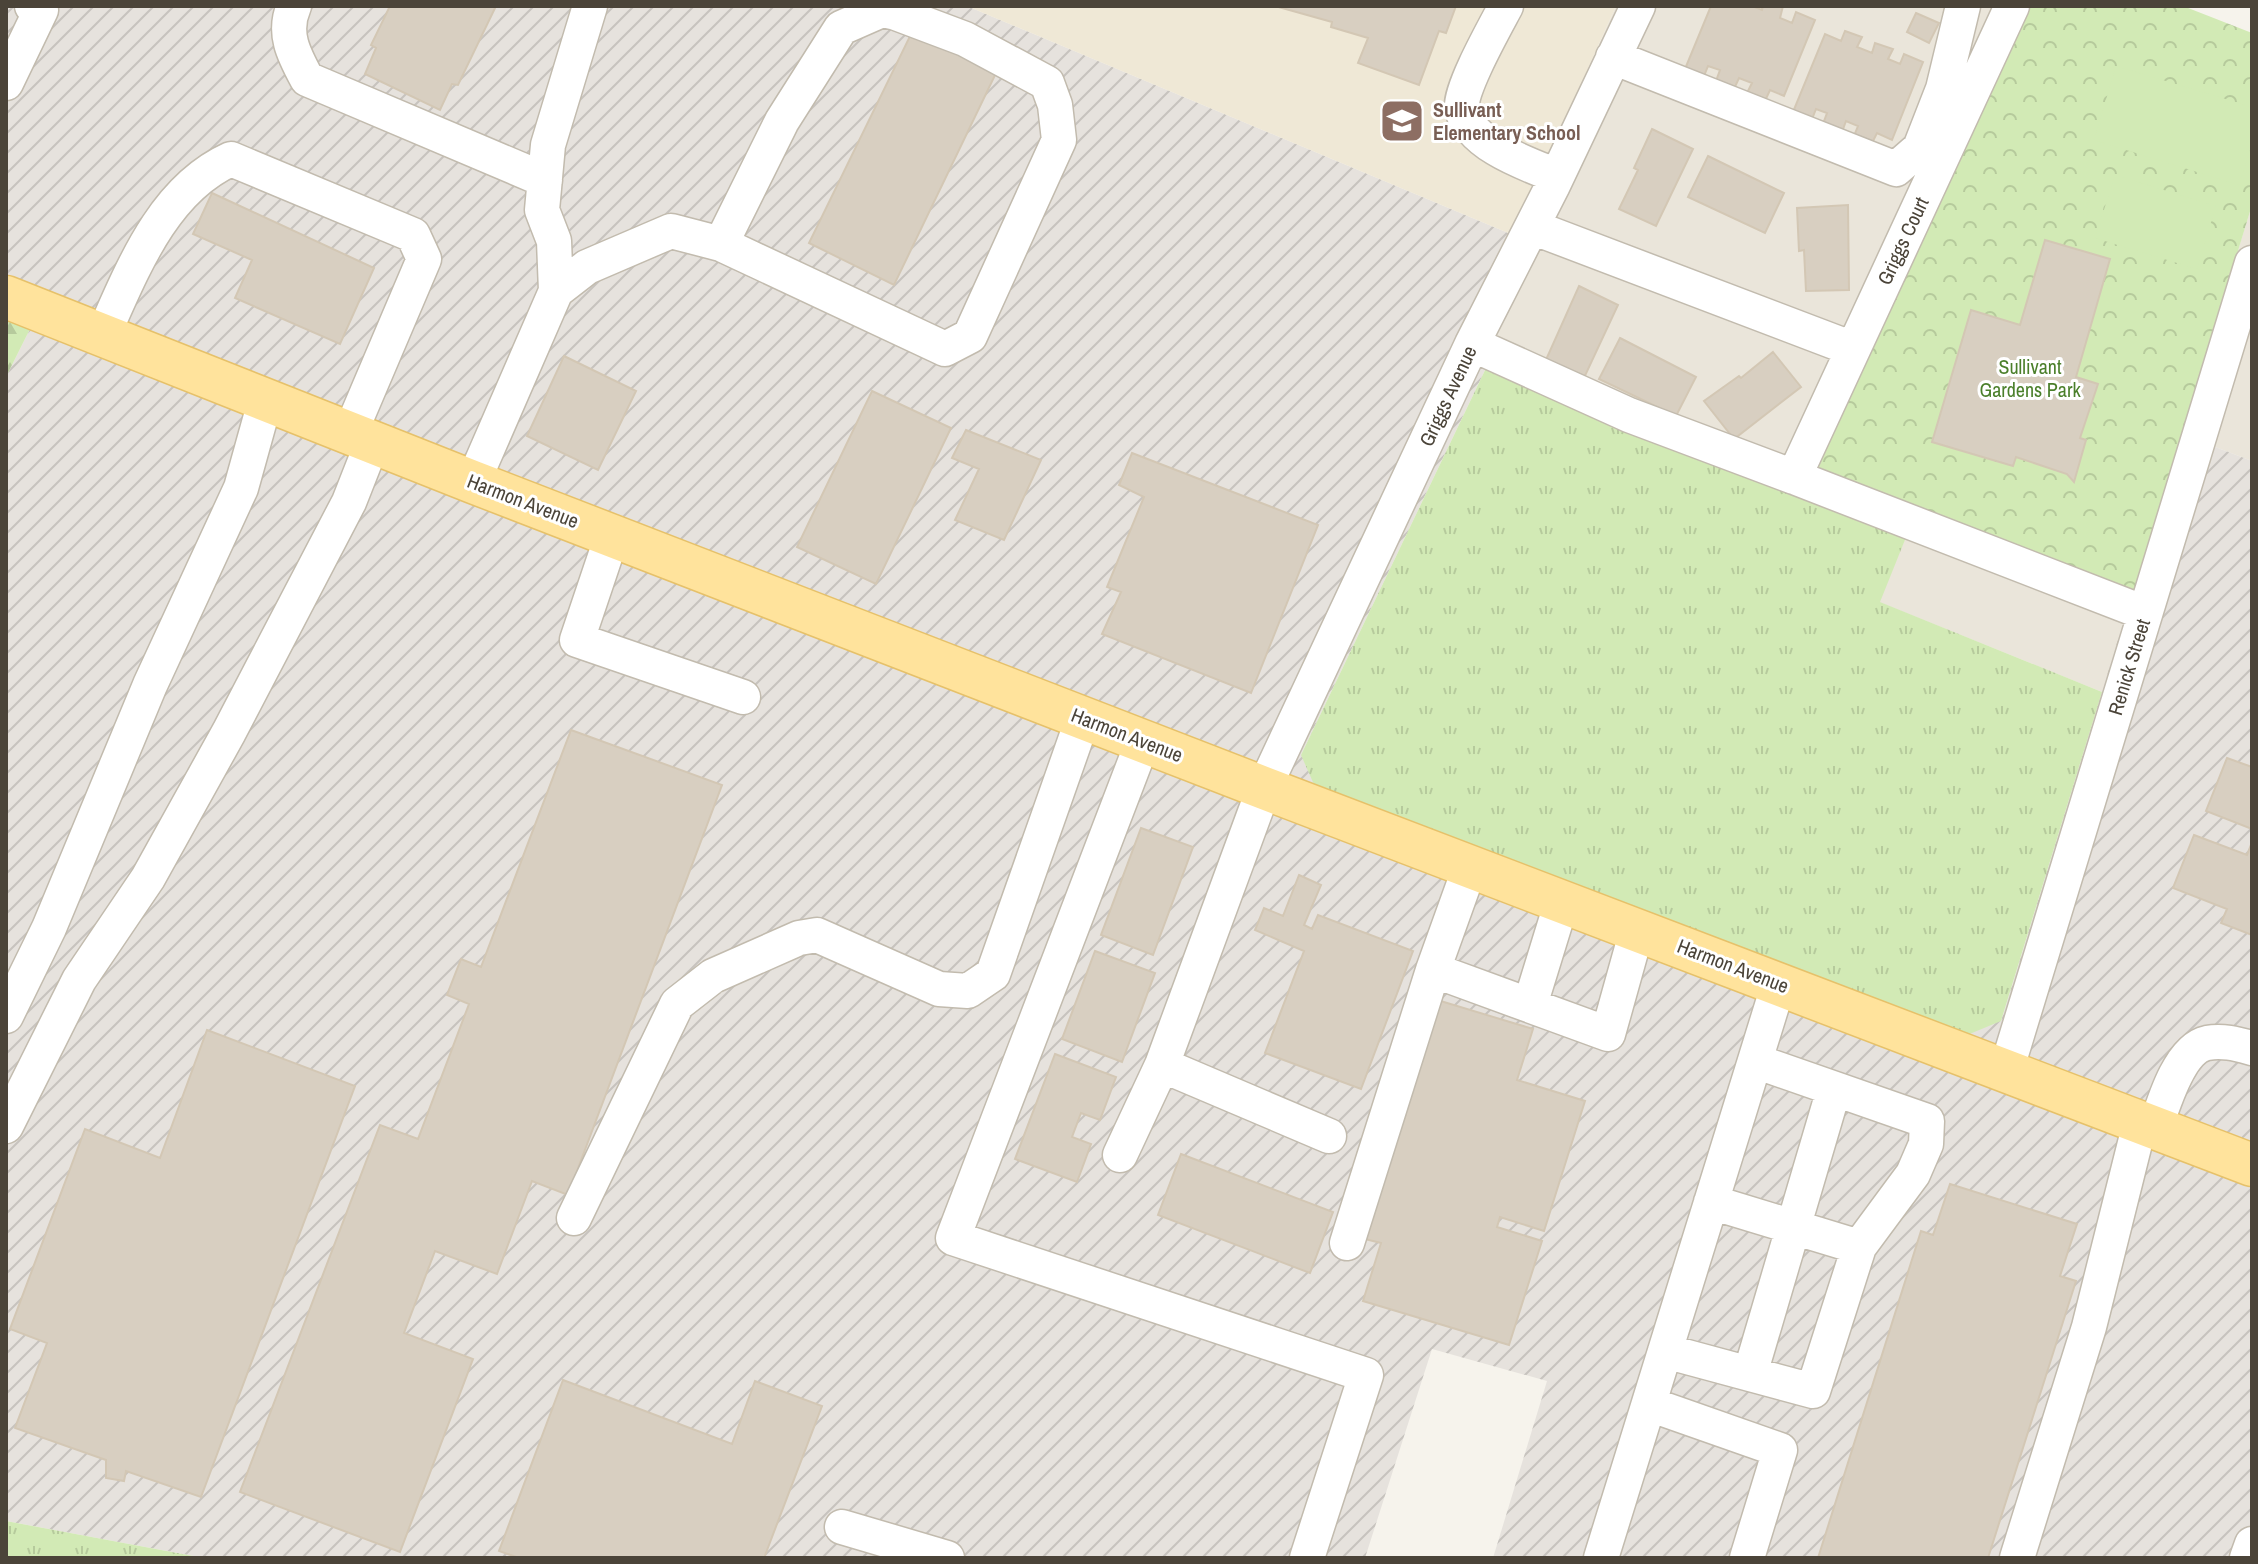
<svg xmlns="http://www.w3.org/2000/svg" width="2258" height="1564" font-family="'Archivo Narrow',sans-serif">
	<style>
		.residential { fill: #eae5da }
		.industrial { fill: url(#industrial-furrows) }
		.education { fill: #efe8d6 }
		.grass { fill: url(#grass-tufts) }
		.forest { fill: url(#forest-firs) }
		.park { fill: url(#park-crowns) }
		.pitch { fill: #d2eab5 }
		.building { fill: #d8cfc1; stroke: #d3c7b4; stroke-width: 2 }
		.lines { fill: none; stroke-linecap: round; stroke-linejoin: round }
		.minor-casing { stroke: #c2bbae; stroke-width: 37 }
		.major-casing { stroke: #e6c16a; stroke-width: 45 }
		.minor { stroke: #fff; stroke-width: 34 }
		.major { stroke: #ffe39c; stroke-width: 42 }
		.labels { text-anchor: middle; stroke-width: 6; stroke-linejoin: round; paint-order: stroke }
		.education-label { font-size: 20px; font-weight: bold; fill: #785e54; stroke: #fff; text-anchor: start }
		.street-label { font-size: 20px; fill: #4b4439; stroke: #fff }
		.park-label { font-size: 20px; fill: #4a7f2a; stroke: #fff }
	</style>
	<defs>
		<pattern id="industrial-furrows" width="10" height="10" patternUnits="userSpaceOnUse" patternTransform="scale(2)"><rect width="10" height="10" fill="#e6e2dd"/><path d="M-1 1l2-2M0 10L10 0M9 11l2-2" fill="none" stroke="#c7c3be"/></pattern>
		<pattern id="grass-tufts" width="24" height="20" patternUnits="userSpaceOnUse" patternTransform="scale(2)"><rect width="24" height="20" fill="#d2eab5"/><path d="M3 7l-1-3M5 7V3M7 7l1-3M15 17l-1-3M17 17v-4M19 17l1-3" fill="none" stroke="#b6ca9c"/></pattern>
		<pattern id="forest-firs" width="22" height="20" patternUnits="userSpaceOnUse" patternTransform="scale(2)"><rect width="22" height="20" fill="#d2eab5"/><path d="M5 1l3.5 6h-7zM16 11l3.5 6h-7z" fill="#b6ca9c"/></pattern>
		<pattern id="park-crowns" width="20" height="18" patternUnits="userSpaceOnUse" patternTransform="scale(2)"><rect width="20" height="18" fill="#d2eab5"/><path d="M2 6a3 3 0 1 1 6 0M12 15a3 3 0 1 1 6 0" fill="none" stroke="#b6ca9c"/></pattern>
	</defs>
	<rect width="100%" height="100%" fill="#f6f3ec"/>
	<path class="residential" d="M1616,6H2031L1805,475L1760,483L1487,366L1513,235Z
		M2252,205V461L2181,434Z
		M1915,515L2133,594L2102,692L1879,602Z"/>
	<path class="industrial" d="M6,6H967L1513,235L1487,366L1301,755L2001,1021L2181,434L2252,461V1558H1493L1547,1381L1432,1349L1365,1558H204L6,1521V377L35,319L6,308Z"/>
	<path class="education" d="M967,6H1616L1513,235Z"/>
	<path class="grass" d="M1487,366L1760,483L1805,475L1915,515L1880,602L2102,692L2001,1021L1955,1040L1316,789L1301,755Z
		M6,1521L204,1558H6Z"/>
	<path class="forest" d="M6,308L35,319L6,377Z"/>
	<path class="park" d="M2031,6H2183L2252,33V205L2133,594L1805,475Z"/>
	<path class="pitch" d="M2116,66L2252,107V144L2239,185L2094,140Z
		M2115,175L2216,206L2197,269L2095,238Z"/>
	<path class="building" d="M390,6H496L458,85L452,84L440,110L365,74L376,48L371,45Z
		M1275,6H1456L1446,33L1439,31L1419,85L1358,63L1368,38L1331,27L1332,22Z
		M1711,6H1752L1762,10L1763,6H1783L1780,18L1792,23L1796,12L1815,20L1784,96L1770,90L1765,101L1747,93L1752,83L1739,78L1734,89L1716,81L1720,70L1708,66L1704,76L1685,69Z
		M1916,13L1939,23L1929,43L1907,32Z
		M913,30L997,71L894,285L809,243Z
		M1845,31L1862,37L1857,47L1872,53L1875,43L1893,49L1888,59L1900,64L1904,54L1923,62L1892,140L1877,133L1872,143L1854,136L1858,126L1846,121L1842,132L1823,124L1827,113L1816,109L1812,119L1793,112L1825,34L1841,41Z
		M1652,129L1693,149L1656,226L1619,209L1638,170L1634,168Z
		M1708,156L1784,193L1765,233L1688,197Z
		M212,193L374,268L340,344L235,298L252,260L193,234Z
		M1848,205L1849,290L1806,291L1804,250L1799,251L1797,208Z
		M2045,240L2110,259L2076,377L2098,384L2080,438L2086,440L2074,482L2067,474L2016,457L2013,466L1932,442L1971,310L2020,325Z
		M1579,286L1618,305L1583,380L1545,362Z
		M1620,338L1696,377L1676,416L1599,379Z
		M1773,352L1801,387L1734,439L1704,401L1739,376L1741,378Z
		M564,356L636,391L598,470L527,436Z
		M872,391L951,428L876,584L797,547Z
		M966,430L1041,460L1004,540L955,520L979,469L952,458Z
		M1132,453L1318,525L1251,693L1102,634L1121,592L1107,587L1144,497L1119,485Z
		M571,730L722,785L568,1195L532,1181L497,1274L435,1251L404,1333L473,1359L400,1552L240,1492L380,1125L418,1139L469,1004L447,995L461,959L481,967Z
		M2227,758L2252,767V829L2206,811Z
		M1141,828L1193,847L1153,955L1101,935Z
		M2194,835L2247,855L2252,842V935L2221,923L2227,909L2173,888Z
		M1299,875L1321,885L1304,925L1312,929L1318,915L1413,951L1361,1089L1265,1053L1304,951L1255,930L1264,908L1283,916Z
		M1095,951L1155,973L1122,1062L1062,1039Z
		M1434,999L1533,1029L1517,1080L1585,1101L1544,1231L1500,1217L1497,1227L1542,1241L1509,1345L1363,1301L1381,1243L1361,1238Z
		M207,1030L355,1086L201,1497L126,1471L124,1481L106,1478V1460L15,1428L47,1343L10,1329L85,1129L160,1158Z
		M1055,1054L1116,1077L1100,1120L1081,1113L1072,1137L1091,1144L1077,1182L1015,1159Z
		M1181,1154L1333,1212L1310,1273L1158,1215Z
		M1950,1184L2077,1224L2060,1276L2076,1281L1988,1558H1818L1921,1231L1933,1235Z
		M563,1380L732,1444L755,1381L822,1406L764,1558H519L499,1551Z"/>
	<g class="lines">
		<g class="minor-casing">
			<path id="minor" d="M294,6C282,33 294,55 307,79L545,180
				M1506,6C1496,25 1458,92 1462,109C1470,145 1527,164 1557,176
				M1613,57L1896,169L1920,148L1943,89L1963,6
				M6,83L41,10L32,6
				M1532,227L1853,349
				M556,291L587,267L671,231L721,244L945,349L970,336L1059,140L1055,105L1047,83L965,39L896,13L882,10L841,28L782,121L721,244
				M103,335C132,271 162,190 231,159L413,235L424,259L350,433
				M1472,344L1629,415L1794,477L2012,6
				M1794,477L2145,613
				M473,482L556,291L554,241L542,210L548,145L590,6
				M612,536L577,640L743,697
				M1143,741L953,1238L1366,1375L1307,1558
				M1433,970L1608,1034L1637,930
				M1530,1005L1562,901
				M6,1016L49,928L150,685L241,488L266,398
				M1162,1065L1329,1136
				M2006,1071L2252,263
				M6,1126L79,980L148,878L229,732L349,502L373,441
				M2155,1129C2163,1105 2179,1049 2207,1043C2223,1040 2237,1044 2252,1048
				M1120,1155L1162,1065L1264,788L1472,344L1553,185L1638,6
				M1711,1202L1859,1247
				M574,1218L677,1004L713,976L799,938L817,935L939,989L968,991L993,974L1083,718
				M1347,1243L1433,970L1470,867
				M1665,1351L1813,1391L1859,1247L1913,1174L1926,1144L1927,1121L1755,1061
				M1750,1374L1834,1089
				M1649,1404L1780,1450L1747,1558
				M842,1527L947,1558
				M1601,1558L1779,983
				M2017,1558L2089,1327L2140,1123
				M2247,1558L2252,1544"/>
		</g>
		<g class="major-casing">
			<path id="major" d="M6,297L473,482L1264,788L2252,1165"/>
		</g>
		<use href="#minor" class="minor"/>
		<use href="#major" class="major"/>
	</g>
	<defs>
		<g id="school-square" transform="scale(2.3)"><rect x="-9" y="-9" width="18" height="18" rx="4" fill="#8d6e63" stroke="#fff"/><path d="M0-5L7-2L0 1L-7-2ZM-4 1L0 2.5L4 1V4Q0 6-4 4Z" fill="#fff"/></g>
	</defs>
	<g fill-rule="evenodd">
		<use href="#school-square" x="1402" y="121"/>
	</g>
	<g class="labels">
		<g class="education-label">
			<text x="1433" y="117">Sullivant<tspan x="1433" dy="23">Elementary School</tspan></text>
		</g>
		<g class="street-label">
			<text transform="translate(1903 241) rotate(-65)" y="7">Griggs Court</text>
			<text transform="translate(1448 396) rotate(-65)" y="7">Griggs Avenue</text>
			<text transform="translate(523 501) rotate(21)" y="7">Harmon Avenue</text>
			<text transform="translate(2129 667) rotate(-73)" y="7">Renick Street</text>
			<text transform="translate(1127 735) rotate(21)" y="7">Harmon Avenue</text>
			<text transform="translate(1733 966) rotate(21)" y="7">Harmon Avenue</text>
		</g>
		<g class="park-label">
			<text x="2030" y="374">Sullivant<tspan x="2030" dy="23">Gardens Park</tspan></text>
		</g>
	</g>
	<rect width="2258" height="1564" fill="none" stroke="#4b4439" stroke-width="16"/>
</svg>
